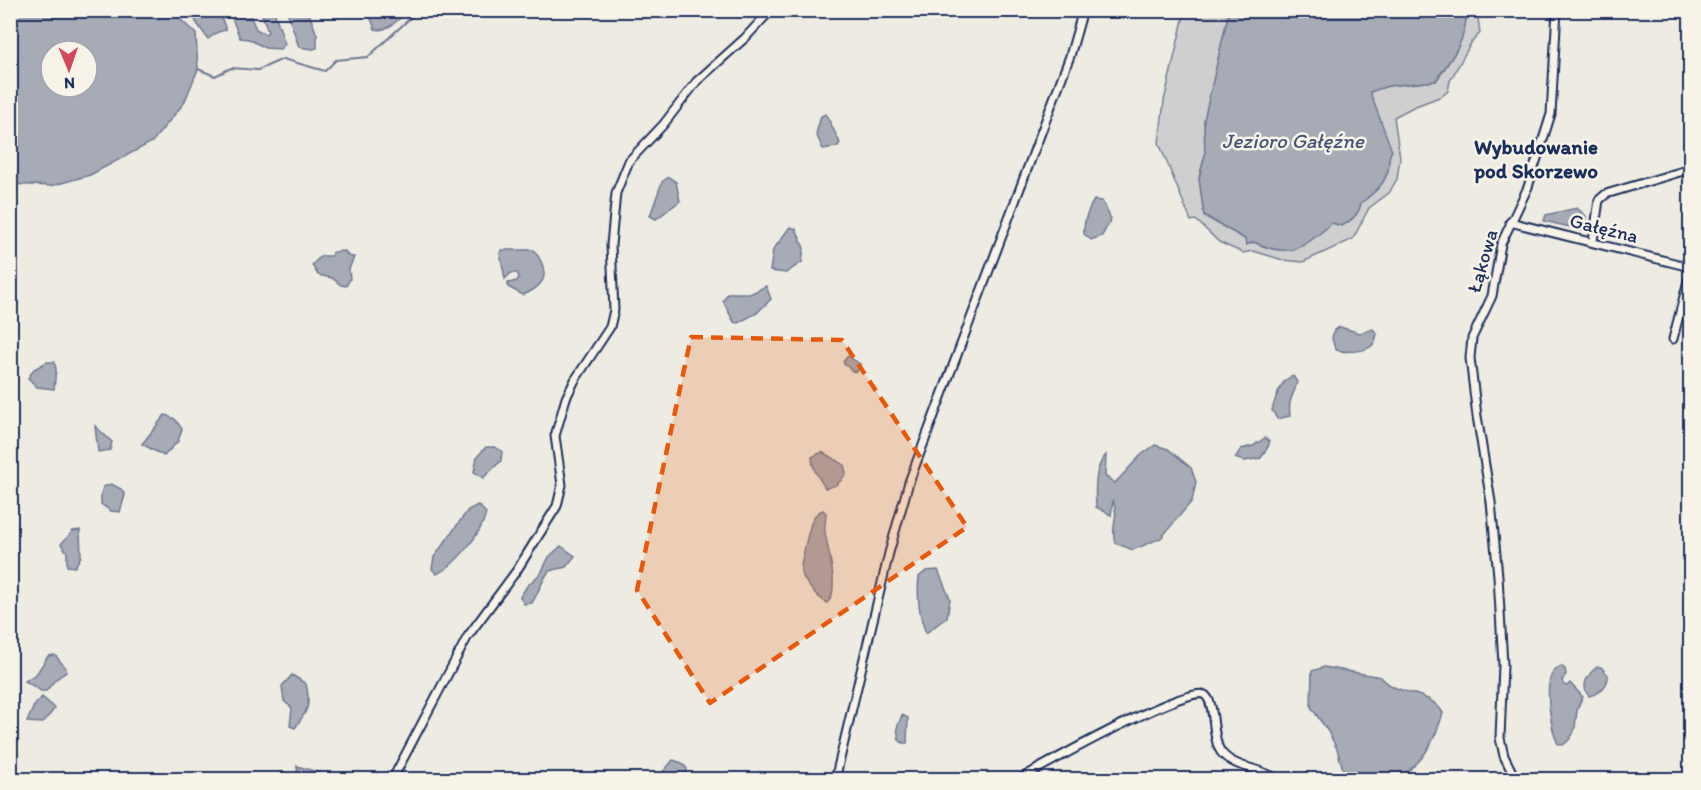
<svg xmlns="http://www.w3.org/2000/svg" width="1701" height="790" font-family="Itim,sans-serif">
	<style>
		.green { fill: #cfcfcf; stroke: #757f96; stroke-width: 1.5 }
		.water { fill: #a6abb5; stroke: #6e7992; stroke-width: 1.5; fill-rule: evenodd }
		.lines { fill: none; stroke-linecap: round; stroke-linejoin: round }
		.stream { stroke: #6e7992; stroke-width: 2 }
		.minor-casing { stroke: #1b2f5e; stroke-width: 11 }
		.minor { stroke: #f7f3e8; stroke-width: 7 }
		.marked { fill: #e8590c; fill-opacity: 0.2; stroke: #e8590c; stroke-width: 4.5; stroke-dasharray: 12 8; stroke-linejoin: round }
		.labels { text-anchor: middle; stroke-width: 5; stroke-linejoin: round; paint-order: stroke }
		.street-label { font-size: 20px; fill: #1b2f5e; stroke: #f7f3e8 }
		.water-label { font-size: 21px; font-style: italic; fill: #455478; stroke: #f7f3e8 }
		.neighbourhood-label { font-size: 21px; font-weight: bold; fill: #1b2f5e; stroke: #f7f3e8 }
	</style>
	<rect width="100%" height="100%" fill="#eeebe2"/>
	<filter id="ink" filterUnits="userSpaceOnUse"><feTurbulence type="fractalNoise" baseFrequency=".0167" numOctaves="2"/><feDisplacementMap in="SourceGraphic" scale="12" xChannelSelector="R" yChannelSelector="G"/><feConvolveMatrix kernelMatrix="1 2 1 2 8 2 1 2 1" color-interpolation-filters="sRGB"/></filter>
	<g filter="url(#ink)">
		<path class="green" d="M1185,11H1229L1204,121L1205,155L1199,178L1204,216L1245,239L1246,245L1254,242C1291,260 1304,246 1332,223L1342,226C1351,220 1359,215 1361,203C1373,193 1384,186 1388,170C1390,163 1387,157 1391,151L1369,92L1388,86L1436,81C1452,58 1467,40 1466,11H1477L1480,33L1471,43L1450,81L1448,91L1442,96L1413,107L1394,117L1400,158L1397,179L1389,193L1369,208L1353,239L1303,262L1283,260L1253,251L1243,253L1219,242L1196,220L1191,221L1159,143L1164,101Z"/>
		<path class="water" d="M10,11H147L157,20L166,11H181L179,18L196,34L198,69L184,103L152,142L90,175L51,186L11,184ZM51,51H87V87H51Z
			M193,11H219L226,30L218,32L208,39L196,22Z
			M229,11H248L256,29L265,34L268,32L261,11H274L285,44L280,49L265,48L249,39L240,38Z
			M287,11H308L317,35V48L313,49L299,47Z
			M368,11H408C399,18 388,33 375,29Z
			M1229,11H1466C1467,40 1452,58 1435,81L1388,86L1370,92L1392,151C1387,157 1390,163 1388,170C1384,186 1373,193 1361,203C1359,215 1351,220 1342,226L1332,223C1304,247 1291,260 1254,242L1246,245L1245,239L1204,215L1199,178L1205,155L1204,120Z
			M826,114L840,143L837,147L823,149L816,134L821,116Z
			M669,177L676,182L680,201L656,219L650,216L662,182Z
			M1094,200L1102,201L1111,219L1102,236L1091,240L1084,234C1083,222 1088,210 1094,200Z
			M1577,208L1586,216L1583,230L1544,221L1546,215Z
			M790,227L796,229L804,248L802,262L786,273L770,271L773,250Z
			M502,250H534C549,271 549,284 523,295L508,287V283L517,281L519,277L517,273H511L505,279L500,253Z
			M345,251L348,256L354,257L349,269L350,279L346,286L341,285L332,278L318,275L312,265L321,256H331L333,252Z
			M766,286L771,299L757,313L738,323L734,322L723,301L728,293H745L750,294Z
			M1340,327L1360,333L1373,329L1377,334C1376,339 1374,345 1370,347C1363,352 1342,353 1335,349L1332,338L1334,330Z
			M848,356L860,364L857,372L852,371L843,362Z
			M47,362H54L56,368L54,389L37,387L28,378L34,369Z
			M1293,376L1297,382C1293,398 1288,398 1290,416L1277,419L1272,410C1276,397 1280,380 1293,376Z
			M165,415L175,419L182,429L178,441L164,456L142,444Z
			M95,426L112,442L110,450L98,452Z
			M1265,438L1269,441V445L1261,458L1244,461L1235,458L1241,449L1253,446Z
			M1155,445L1168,449L1191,468L1196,482L1192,501L1161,538L1133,550L1115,543C1110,523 1120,519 1113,501L1111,515L1096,507C1095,491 1094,467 1106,455L1105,476L1115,483L1141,455Z
			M486,447H494L502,451L501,461L483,478L474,472L477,457Z
			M822,452L844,465L846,473C841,482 836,487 825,488C819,477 812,470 812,457Z
			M111,484L121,489L125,495L120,512L111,511L101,504V494L103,487Z
			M478,505L486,513C482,533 456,565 437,574L432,569L434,557L468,510Z
			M823,510L826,513C826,520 824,526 825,532C827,548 841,592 827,603C816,596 804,583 801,570C800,565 810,524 813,519C815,514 818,512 823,510Z
			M80,530L81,556L75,567L67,566V552L61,544L73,531Z
			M561,546L575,556L566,567L549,571C541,582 539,592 532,603L524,604L520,597L527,586L541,573L549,557Z
			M938,570L950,599L947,617L926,633C919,617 917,594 919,577L926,571Z
			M55,655L66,668V672L55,680L46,691H41L25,681L37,673L48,656Z
			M1561,666L1565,669L1566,674L1562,681L1564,685L1567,686L1570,683L1583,697C1570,715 1583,731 1563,745L1558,744C1551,730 1545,691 1551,676C1553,672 1557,668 1561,666Z
			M1324,667L1381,677C1397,697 1429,689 1443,713C1435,740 1422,768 1393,779C1383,783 1358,780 1346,779L1337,749L1329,733L1311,707L1312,671Z
			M1597,667H1601L1608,675C1609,685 1599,694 1589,696C1580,686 1588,674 1597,667Z
			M292,675L306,684C311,706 308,710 295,728L290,726L292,708L284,701L282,686Z
			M42,697L55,708L43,723L27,722L34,706Z
			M902,715L908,718L907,743H903L899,740L897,728Z
			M673,760L682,763L687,769L685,779H661L662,773Z
			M297,766L321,773V779H298Z"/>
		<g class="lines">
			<path class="stream" d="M471,10C489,14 513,17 530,10
				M198,69L215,76L231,68L258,70L283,59L325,71L336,60L368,57L419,10"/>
			<g class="minor-casing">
				<path id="minor" d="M1510,222L1690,267
					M1593,241L1599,200L1606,194L1690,169
					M1673,339L1690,273
					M392,780L468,636L517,570L557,506L562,485L555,436L566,398L575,380L610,327L614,310L611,245L616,193L629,161L663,125L697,81L745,38L771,10
					M835,780L889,553L909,482L1070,56L1083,10
					M1018,780C1041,767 1190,683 1205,695C1216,703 1211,738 1221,752C1234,769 1261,767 1278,780
					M1516,780L1504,756L1500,738L1503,665L1498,576L1491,502L1477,416L1470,358L1472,338L1492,296L1501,244L1528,187L1551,114L1557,10"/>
			</g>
			<use href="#minor" class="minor"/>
		</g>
	</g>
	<path class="marked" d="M691,337L842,340L967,527L710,703L637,590Z"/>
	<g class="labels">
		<g class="street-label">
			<text transform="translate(1604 228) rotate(14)" y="7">Gałęźna</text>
			<text transform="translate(1482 261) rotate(-74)" y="7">Łąkowa</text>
		</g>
		<g class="water-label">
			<text x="1293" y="148">Jezioro Gałęźne</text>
		</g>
		<g class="neighbourhood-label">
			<text x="1536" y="154">Wybudowanie<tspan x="1536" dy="24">pod Skorzewo</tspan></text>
		</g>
	</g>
	<rect width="1701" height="790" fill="none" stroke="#f7f3e8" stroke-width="36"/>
	<rect x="18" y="18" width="1665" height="754" fill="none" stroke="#1b2f5e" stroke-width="2" filter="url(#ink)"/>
	<g transform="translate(69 69) rotate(178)"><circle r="28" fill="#f7f3e8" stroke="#9fa5b1" stroke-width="1.5"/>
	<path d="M0-4.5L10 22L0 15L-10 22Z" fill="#d1495b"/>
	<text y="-9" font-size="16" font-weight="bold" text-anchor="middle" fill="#1b2f5e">N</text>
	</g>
</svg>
